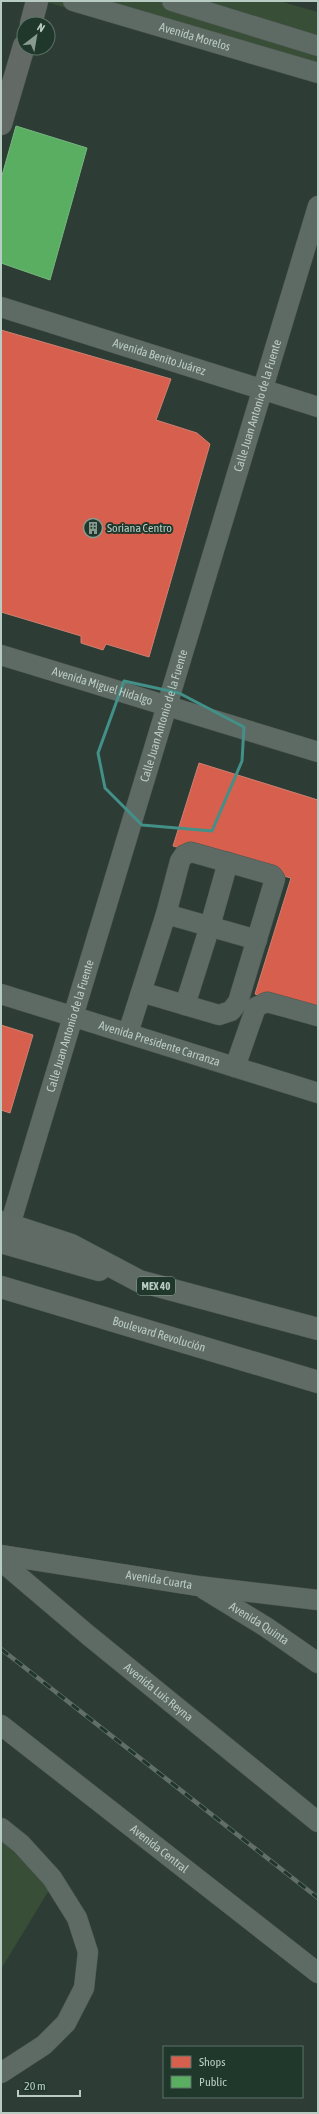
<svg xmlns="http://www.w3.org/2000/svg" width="319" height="2114" font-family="'Asap Condensed',sans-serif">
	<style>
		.green { fill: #384e36 }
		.shops { fill: #d6604d; stroke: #cd8070 }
		.public { fill: #5aae61; stroke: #76b77e }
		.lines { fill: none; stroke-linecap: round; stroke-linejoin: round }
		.minor-casing { stroke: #4c5651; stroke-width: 21 }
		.major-casing { stroke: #4b5952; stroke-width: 23 }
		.highway-casing { stroke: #4d5a54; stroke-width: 23 }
		.minor { stroke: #5e6a64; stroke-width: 20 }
		.major { stroke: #606b65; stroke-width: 22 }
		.highway { stroke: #636a66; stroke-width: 22 }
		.rail-casing { stroke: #626e69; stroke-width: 4.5 }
		.rail { stroke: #20372c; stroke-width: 3; stroke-dasharray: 9; stroke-linecap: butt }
		.marked { fill: none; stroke: #429088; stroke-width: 3; stroke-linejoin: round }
		.labels { text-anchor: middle; stroke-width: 4; stroke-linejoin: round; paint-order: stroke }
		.shield { fill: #20372c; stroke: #8b9f96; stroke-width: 1 }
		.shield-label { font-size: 11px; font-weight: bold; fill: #b9ccc3 }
		.street-label { font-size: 12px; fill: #b9ccc3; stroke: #20372c }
		.poi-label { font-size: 12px; fill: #b9ccc3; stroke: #20372c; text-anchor: start }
	</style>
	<rect width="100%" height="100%" fill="#2d3c35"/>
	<path class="green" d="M43,1H279L318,12V82Z
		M1,1840L51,1887L1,1969Z"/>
	<path class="shops" d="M1,330L171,379L156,420L197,433L210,444L149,657L106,644L103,650L81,643V636L1,612Z
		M199,763L318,800V1012L255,994L291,878L173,846Z
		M1,1025L33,1035L10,1113L1,1110Z"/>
	<path class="public" d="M16,126L87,148L50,280L1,263V179Z"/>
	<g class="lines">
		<g class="minor-casing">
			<g id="minor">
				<path id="s1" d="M73,1L318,73"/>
				<path d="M172,1L318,46"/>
				<path id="s2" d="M1,307L318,407"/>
				<path id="s3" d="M1,655L318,752"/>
				<path d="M166,914L257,940"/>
				<path id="s4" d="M1,994L318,1093"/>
				<path d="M185,1005L210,926L228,862"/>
				<path d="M128,1033L166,914L180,861L184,855L191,852L272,875L275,879L238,1002L231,1011L219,1015L141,992"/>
				<path d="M235,1067L256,1007L267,1002L318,1016"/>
				<path id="s5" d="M10,1225L318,206"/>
				<path id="s6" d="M1,1555L198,1586L318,1600"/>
				<path id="s7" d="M1,1561L88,1635L318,1822"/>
				<path id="s8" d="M204,1589L266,1627L318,1663"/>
				<path id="s9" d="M1,1725L318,1973"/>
				<path d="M1,1828L21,1844L52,1878L77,1918L88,1952L84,1988L66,2023L44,2045L1,2073"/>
			</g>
		</g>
		<g class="major-casing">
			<g id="major">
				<path d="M1,1222L71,1245L139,1281L318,1329"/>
				<path d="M1,1242L99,1270"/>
				<path id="s10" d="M1,1287L318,1382"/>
			</g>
		</g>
		<g class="highway-casing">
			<path id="highway" d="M31,24L37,1
				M1,124L24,46"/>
		</g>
		<use href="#minor" class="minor"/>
		<use href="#major" class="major"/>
		<use href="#highway" class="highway"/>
		<g class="rail-casing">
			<path id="rail" d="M1,1649L318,1898"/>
		</g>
		<use href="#rail" class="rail"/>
	</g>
	<path class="marked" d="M124,681L179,693L244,727L242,761L212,831L142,825L105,788L98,753Z"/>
	<defs>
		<g id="building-ring" transform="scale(1)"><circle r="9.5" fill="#20372c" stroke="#889a91" stroke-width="1.5"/><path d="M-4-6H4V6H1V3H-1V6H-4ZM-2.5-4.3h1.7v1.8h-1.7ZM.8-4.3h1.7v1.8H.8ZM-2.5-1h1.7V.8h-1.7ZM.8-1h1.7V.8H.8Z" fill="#889a91"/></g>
	</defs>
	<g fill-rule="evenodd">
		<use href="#building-ring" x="93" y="528"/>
	</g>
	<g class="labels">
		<rect class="shield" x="137" y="1277" width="38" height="18" rx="3"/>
		<g class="shield-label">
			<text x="156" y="1290">MEX 40</text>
		</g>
		<g class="street-label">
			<text dy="4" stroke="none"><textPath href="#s1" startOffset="127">Avenida Morelos</textPath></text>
			<text dy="4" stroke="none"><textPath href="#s2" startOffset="166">Avenida Benito Juárez</textPath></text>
			<text dy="4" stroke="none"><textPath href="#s5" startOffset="856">Calle Juan Antonio de la Fuente</textPath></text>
			<text dy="4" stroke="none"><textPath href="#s3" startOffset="106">Avenida Miguel Hidalgo</textPath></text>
			<text dy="4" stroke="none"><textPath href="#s5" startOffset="532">Calle Juan Antonio de la Fuente</textPath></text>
			<text dy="4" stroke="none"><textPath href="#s5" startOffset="208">Calle Juan Antonio de la Fuente</textPath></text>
			<text dy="4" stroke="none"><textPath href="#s4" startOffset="166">Avenida Presidente Carranza</textPath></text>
			<text dy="4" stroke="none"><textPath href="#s10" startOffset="165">Boulevard Revolución</textPath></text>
			<text dy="4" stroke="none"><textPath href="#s6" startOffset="160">Avenida Cuarta</textPath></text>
			<text dy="4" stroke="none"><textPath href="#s8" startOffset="65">Avenida Quinta</textPath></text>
			<text dy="4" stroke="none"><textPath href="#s7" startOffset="205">Avenida Luis Reyna</textPath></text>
			<text dy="4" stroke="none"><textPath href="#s9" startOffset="201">Avenida Central</textPath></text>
		</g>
		<g class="poi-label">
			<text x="107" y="532">Soriana Centro</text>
		</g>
	</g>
	<rect width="319" height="2114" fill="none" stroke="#b9ccc3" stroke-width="4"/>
	<rect x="163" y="2046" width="140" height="52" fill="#20372c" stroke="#5d7368"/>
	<rect x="171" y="2056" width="20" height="12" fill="#d6604d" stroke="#5d7368"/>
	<text x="199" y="2066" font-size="12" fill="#b9ccc3">Shops</text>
	<rect x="171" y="2076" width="20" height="12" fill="#5aae61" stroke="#5d7368"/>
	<text x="199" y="2086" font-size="12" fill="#b9ccc3">Public</text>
	<g transform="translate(36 36) rotate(31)"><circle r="19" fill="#20372c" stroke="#5d7368"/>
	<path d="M0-3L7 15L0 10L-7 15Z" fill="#889a91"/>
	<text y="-6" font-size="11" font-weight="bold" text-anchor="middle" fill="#b9ccc3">N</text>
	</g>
	<path d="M18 2090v6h62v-6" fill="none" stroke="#b9ccc3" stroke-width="2"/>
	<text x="24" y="2090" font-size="12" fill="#b9ccc3" stroke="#20372c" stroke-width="3" paint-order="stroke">20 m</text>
</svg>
